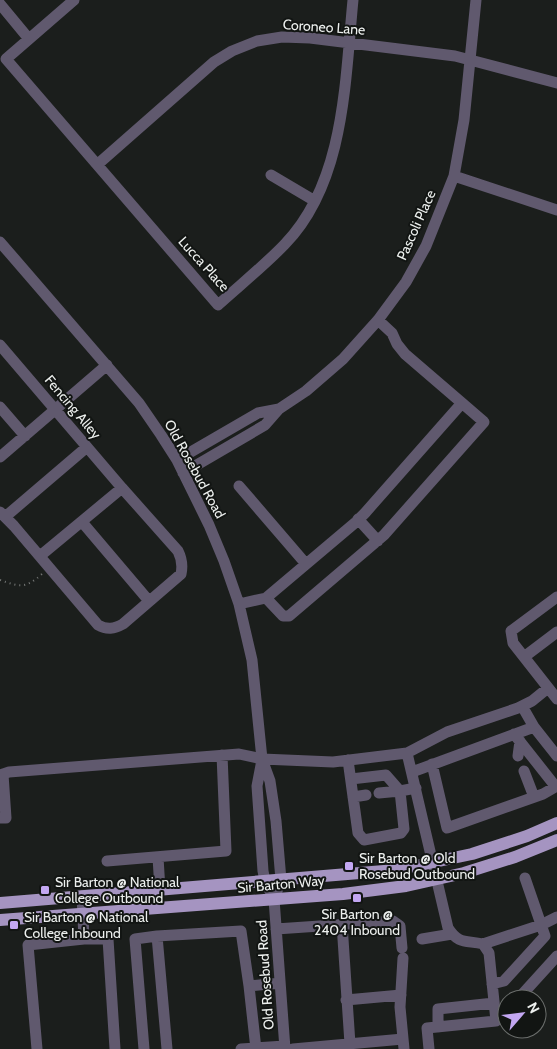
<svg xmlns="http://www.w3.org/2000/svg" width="557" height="1049" font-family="Cabin,sans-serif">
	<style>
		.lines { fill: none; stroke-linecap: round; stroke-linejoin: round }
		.path { stroke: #767977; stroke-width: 2; stroke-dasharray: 1 4; stroke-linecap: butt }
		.minor { stroke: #60596e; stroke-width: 11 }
		.major { stroke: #a594c1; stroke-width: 12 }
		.poi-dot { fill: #c3a7f2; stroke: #121513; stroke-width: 2 }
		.labels { text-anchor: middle; stroke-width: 4; stroke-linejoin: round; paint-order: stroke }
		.street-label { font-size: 14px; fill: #edf0ee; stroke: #121513 }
		.poi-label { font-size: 14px; fill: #edf0ee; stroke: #121513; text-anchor: start }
	</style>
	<rect width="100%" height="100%" fill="#1b1e1c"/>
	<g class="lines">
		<path class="path" d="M0,580C20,587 25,589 42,574"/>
		<path class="minor" d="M74,0L6,59L218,305C240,285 265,265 285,244C345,182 345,81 353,0
			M0,4L29,39
			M98,164L214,62L232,51L257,41L282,37L310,38L455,56L557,83
			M271,175L315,201
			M454,176L557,210
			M0,242L139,403L161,435L177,460L209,525L224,561L239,604L252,660L262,759L270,781L276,821L281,880L274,899L285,1049
			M0,345L122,488
			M0,407L25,436
			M0,457L107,365
			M177,460L258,413L279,409
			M183,473L265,425L279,409L306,391L343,359L378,320L406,282L426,246L454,176L464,120L476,0
			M239,486L306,564
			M0,512L14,526L98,625C107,630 114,629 123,624L181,574C183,565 182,559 178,551L122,488L40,556
			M5,517L87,447
			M358,519L378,541
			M82,522L149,601
			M557,597L511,631L513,643L557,699
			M266,598L283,616H289L384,535L484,422L462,403
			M239,604L266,598L356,522L365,513L462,403L405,354L397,344L392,333L378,320
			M524,657L557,632
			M534,727L557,756
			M514,734L556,787
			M407,753L448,928C459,945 466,940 483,944
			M518,756L520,741
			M262,760L257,786L263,871L265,881L274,899
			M348,760L358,833L364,840L401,833L404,829L400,791L416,788
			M432,764L447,828L543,794L557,786
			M524,771L534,797
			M412,772L534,727L522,706
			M0,775L9,772L239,754L262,759L333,762L407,753L447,732L518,708L532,701L548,688
			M351,779L386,775L400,791
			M379,793L400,791
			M353,797L366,795
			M0,818H6L3,774
			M158,857L160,890
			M107,861L226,851L222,755
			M342,924L350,1044
			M276,929L393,921L400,926L402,948
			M84,939H108L115,1049
			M422,939L452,934
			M403,958L400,1007L404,1049
			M492,984L504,981L545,936L525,878
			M249,986L256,1049
			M518,999L557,956
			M346,1000L401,995
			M507,1010L496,1021L489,953L483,944L541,925L557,917
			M438,1027V1009L494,1003
			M37,1049L28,945L84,939L82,896
			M144,1049L135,939L157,936
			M167,1049L157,936L241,931L249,986L280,983
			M241,1049L285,1046
			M293,1049L403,1039
			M429,1049L427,1028L496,1021"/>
		<path class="major" d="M0,903L396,870L472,854L527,836L557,823
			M0,920L343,894L406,886L464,873L515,857L557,840"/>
	</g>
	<g class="poi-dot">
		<rect x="344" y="861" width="10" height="10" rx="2.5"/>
		<rect x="40" y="885" width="10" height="10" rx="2.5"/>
		<rect x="352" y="893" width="10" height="10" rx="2.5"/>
		<rect x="9" y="920" width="10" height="10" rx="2.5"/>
	</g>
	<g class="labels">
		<g class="street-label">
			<text transform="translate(324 27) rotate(4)" y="5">Coroneo Lane</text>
			<text transform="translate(416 225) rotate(-66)" y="5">Pascoli Place</text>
			<text transform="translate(204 264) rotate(48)" y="5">Lucca Place</text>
			<text transform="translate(73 407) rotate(50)" y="5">Fencing Alley</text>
			<text transform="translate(195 469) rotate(61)" y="5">Old Rosebud Road</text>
			<text transform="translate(281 884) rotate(-5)" y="5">Sir Barton Way</text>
			<text transform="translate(265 975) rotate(-94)" y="5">Old Rosebud Road</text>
		</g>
		<g class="poi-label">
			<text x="359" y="863">Sir Barton @ Old<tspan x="359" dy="16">Rosebud Outbound</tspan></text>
			<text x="55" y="887">Sir Barton @ National<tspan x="55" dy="16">College Outbound</tspan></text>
			<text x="357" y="919" text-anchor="middle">Sir Barton @<tspan x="357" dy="16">2404 Inbound</tspan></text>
			<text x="24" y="922">Sir Barton @ National<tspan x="24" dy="16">College Inbound</tspan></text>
		</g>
	</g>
	<g transform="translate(522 1014) rotate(62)"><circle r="24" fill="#121513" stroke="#6a6d6b"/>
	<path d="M0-4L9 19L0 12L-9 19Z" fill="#c3a7f2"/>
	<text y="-8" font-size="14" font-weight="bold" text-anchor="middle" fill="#edf0ee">N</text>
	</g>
</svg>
